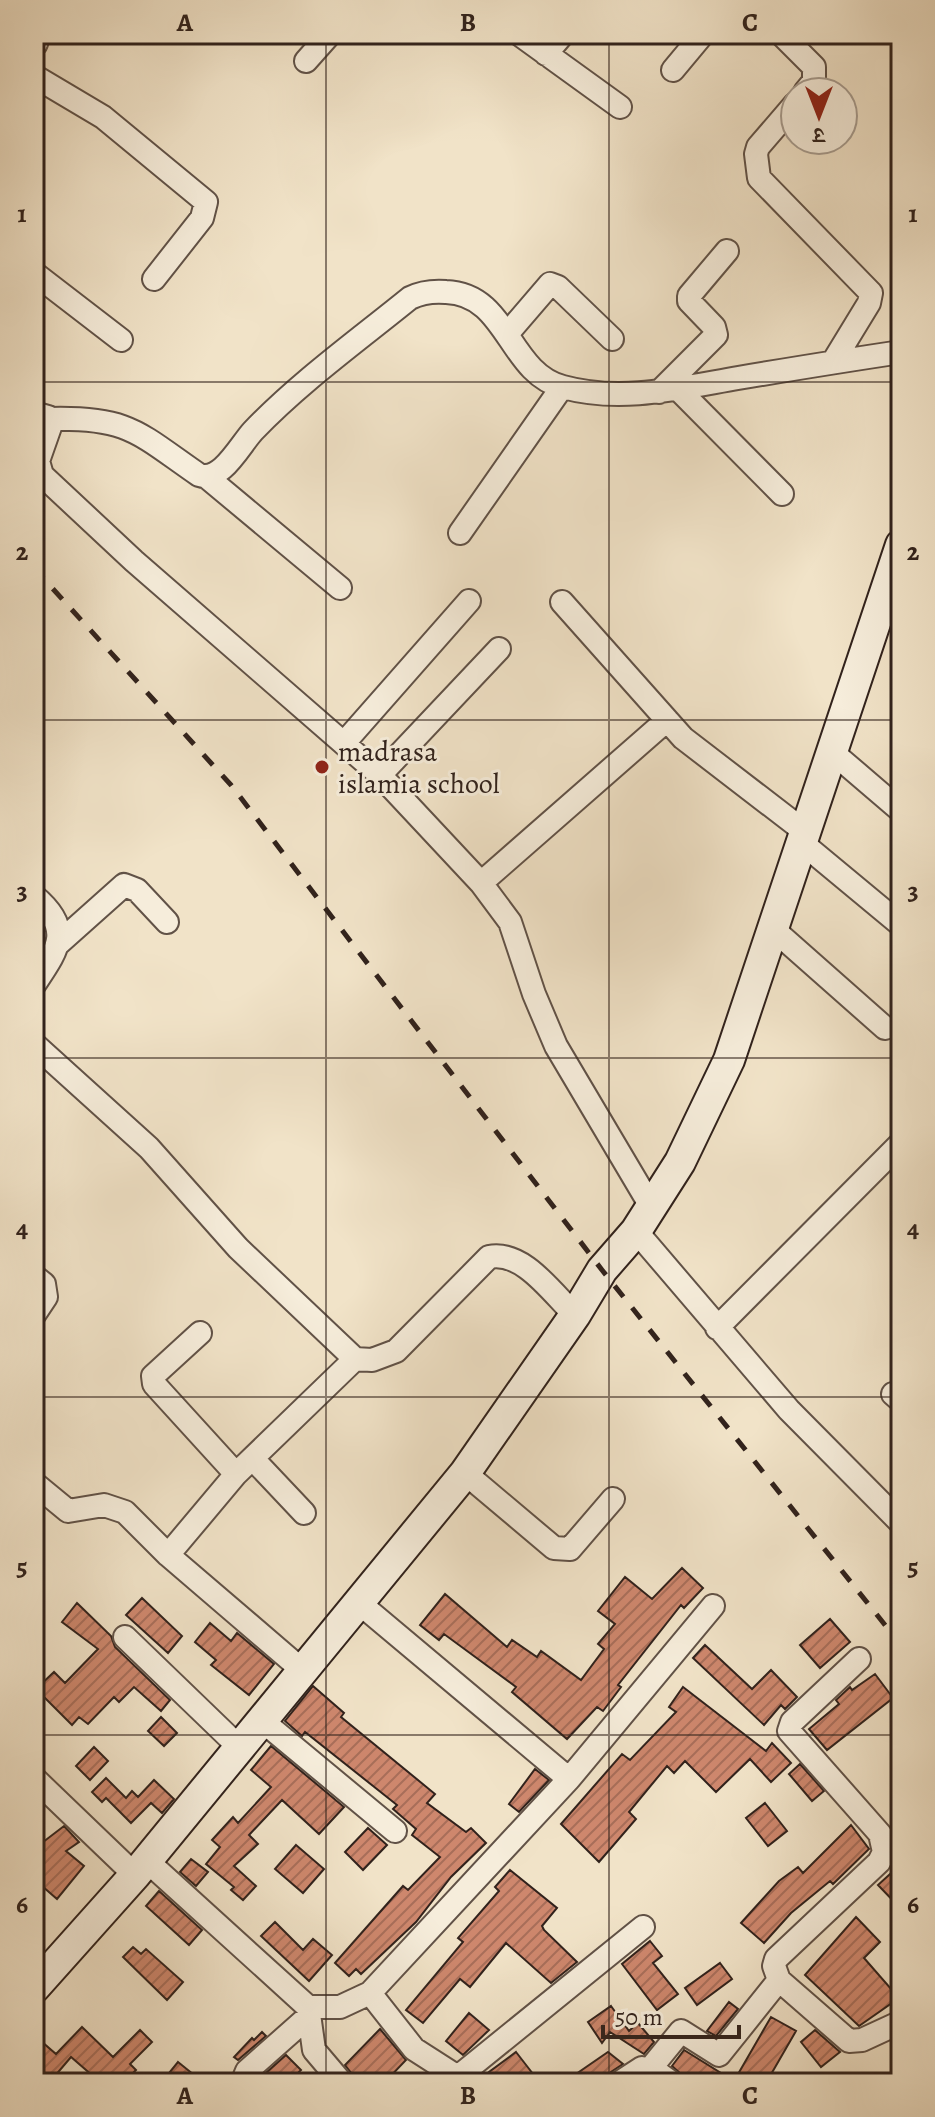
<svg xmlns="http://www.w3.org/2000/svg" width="935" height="2117" font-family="Alegreya,'Noto Serif Devanagari',serif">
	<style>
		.building { fill: url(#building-hatch); stroke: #31221c; stroke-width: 2 }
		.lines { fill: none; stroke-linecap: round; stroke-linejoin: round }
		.minor-casing { stroke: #615247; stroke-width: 26 }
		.tertiary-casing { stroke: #615247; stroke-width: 30 }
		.secondary-casing { stroke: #31221c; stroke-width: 34 }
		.minor { stroke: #f6eddb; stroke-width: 22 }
		.tertiary { stroke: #f6eddb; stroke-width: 26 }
		.secondary { stroke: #f6eddb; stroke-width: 30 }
		.rail { stroke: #31221c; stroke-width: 5; stroke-dasharray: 14 14; stroke-linecap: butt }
		.grid { fill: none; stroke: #31221c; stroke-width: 2; stroke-opacity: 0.55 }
		.poi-dot { fill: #8f2418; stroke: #f6eddb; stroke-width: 3 }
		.labels { text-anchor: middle; stroke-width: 6; stroke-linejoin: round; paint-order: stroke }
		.poi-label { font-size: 28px; fill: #31221c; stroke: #f6eddb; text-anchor: start }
		.neatline { fill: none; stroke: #31221c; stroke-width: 3 }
		.grid-label { font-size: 26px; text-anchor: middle; font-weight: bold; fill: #31221c }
	</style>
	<defs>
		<pattern id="building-hatch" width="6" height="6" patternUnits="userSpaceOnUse" patternTransform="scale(2)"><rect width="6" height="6" fill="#ce876d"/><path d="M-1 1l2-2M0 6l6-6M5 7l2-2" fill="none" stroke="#a86e59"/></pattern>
	</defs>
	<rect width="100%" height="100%" fill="#f1e3c8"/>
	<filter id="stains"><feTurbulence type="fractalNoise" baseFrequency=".0025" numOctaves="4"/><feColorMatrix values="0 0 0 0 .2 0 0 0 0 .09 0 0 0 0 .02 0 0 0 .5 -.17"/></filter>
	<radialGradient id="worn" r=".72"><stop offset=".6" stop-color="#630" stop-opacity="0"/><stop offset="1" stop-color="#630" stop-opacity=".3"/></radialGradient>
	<path class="building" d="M682,1568L703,1588L684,1608L681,1605L618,1685L621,1687L603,1711L597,1707L567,1739L512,1692L516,1687L444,1634L439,1640L420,1625L445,1594L507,1647L512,1640L537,1657L541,1651L581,1680L604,1649L598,1644L615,1624L598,1611L625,1577L652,1599Z
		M142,1598L182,1636L168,1653L126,1615Z
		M77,1603L111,1636L115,1647L170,1700L161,1711L134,1687L119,1702L114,1697L88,1724L79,1717L72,1725L36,1689L54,1672L65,1683L98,1649L62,1622Z
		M830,1619L850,1642L820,1668L800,1645Z
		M210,1623L231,1641L237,1633L274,1664L249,1695L211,1665L216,1660L195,1642Z
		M705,1645L752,1689L771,1670L797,1697L785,1709L781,1705L764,1725L693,1658Z
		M875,1674L893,1698L827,1750L809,1729L839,1704L836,1700L850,1687L852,1690Z
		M313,1686L344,1713L341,1717L435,1794L427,1803L466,1832L471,1828L486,1843L451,1877L416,1922L361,1974L356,1969L349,1976L335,1963L403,1886L408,1890L440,1857L412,1835L416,1829L393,1809L397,1805L305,1732L302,1736L285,1721Z
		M683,1687L766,1751L772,1743L791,1763L771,1782L750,1759L716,1792L685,1761L674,1773L667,1766L629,1812L636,1819L599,1862L561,1824L622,1754L630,1760L676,1712L669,1707Z
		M161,1717L177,1733L164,1746L148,1731Z
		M271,1746L344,1807L319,1834L282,1800L249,1835L258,1844L234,1866L256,1886L243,1900L231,1890L234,1887L206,1864L220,1847L212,1840L233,1817L238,1823L271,1787L251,1770Z
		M94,1747L108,1761L90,1780L76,1766Z
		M800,1764L824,1791L812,1801L789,1774Z
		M535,1769L549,1780L519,1812L509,1804Z
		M106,1778L126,1798L132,1791L138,1797L154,1780L174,1799L162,1813L151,1803L131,1823L106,1798L102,1802L92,1792Z
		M765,1803L787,1831L768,1846L746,1818Z
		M851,1825L869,1849L833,1884L830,1881L791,1913L764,1943L741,1923L779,1881L798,1867L803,1873Z
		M64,1826L79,1842L66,1851L84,1866L57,1899L34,1879V1849Z
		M368,1828L387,1845L363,1870L345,1852Z
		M296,1845L324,1869L303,1893L275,1869Z
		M191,1859L208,1872L196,1886L180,1872Z
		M901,1864V1909L878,1885Z
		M510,1870L557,1908L542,1926L544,1930L577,1962L551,1983L506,1943L470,1987L460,1979L423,2023L406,2010L463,1942L458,1938L499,1891L495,1887Z
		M159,1891L202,1930L189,1945L146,1906Z
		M856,1917L880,1942L864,1958L899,1998L859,2026L805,1975Z
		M275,1922L303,1950L313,1939L332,1955L309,1981L261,1936Z
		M650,1941L662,1956L653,1963L678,1994L657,2010L622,1964Z
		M133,1947L141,1954L146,1949L183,1982L167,2000L123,1957Z
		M720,1963L732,1979L697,2005L685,1988Z
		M729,2002L738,2009L716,2036L707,2031Z
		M611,2006L629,2031L638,2023L654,2042L644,2054L610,2032L602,2043L588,2022Z
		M469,2013L489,2030L463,2055L446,2041Z
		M771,2017L796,2031L766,2083H691L672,2066L684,2050L734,2081Z
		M82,2027L113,2057L140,2030L152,2042L130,2064L136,2070L123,2083H101L71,2057L49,2083H34V2035L56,2054Z
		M380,2029L406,2060L384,2083H359L345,2065Z
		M815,2030L840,2052L821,2067L801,2042Z
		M262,2032L266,2036L238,2060L234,2057L252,2038L254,2040Z
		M516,2052L540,2083H497L489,2072Z
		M608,2052L623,2064L611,2072L605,2083H563Z
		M286,2055L301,2070L288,2083H262L258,2080Z
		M178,2062L204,2083H161Z"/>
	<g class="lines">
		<g class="minor-casing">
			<path id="minor" d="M519,34L620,107
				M781,34L814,67V81L805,92
				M546,54L563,34
				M306,61L330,34
				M673,70L703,34
				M34,76L103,117L206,202L202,218L154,279
				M795,104L758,147L756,154L759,178L871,293L869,303L833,362
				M34,273L121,340
				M507,334L550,284L558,287L612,339
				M677,388L782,494
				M659,392L716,335L714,327L689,301V296L727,251
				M34,413L48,417L51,424L38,461L42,475L134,561L380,775L481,883L510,922L534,994L556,1046L652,1208
				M50,419C129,417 138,433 199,475C221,483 240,445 253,431C300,382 357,341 410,298C422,292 433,291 446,292C508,294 508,373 563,387C621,403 680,388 738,378C792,369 847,360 901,352
				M208,478L340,588
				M460,533L562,387
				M562,602L683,738L804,831
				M344,743L469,601
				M831,751L901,811
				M380,775L499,649
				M801,842L901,925
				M481,883L667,720
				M34,896C74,929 58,949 34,985
				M773,929L885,1028
				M59,943L124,885L137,890L167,922
				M34,1044L149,1148L238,1248L355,1359L372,1360L396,1351L489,1257C523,1250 552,1293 575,1315
				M636,1231L789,1410L901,1523
				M34,1276L44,1284L46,1297L34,1315
				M717,1328L901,1143
				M200,1333L153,1376L154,1384L236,1474
				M893,1394L901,1401
				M253,1459L304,1513
				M465,1473L554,1548L570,1549L613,1499
				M34,1483L68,1511L104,1505L125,1512L168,1555L301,1669
				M168,1555L236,1474L355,1359
				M125,1637L238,1746
				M859,1659L792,1722L789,1731L880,1834L884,1852L879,1862L776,1959L774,1966L779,1980L849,2041L862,2040L901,2022
				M260,1719L395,1831
				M34,1778L135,1875
				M569,1779L713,1606
				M146,1860L308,2007H340L370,1993L569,1779L358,1602
				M370,1993L414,2049L467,2083
				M308,2007L314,2050L342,2083
				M650,2069L681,2031L719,2055L779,1980
				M459,2076L643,1927
				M242,2083L247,2071L308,2017
				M619,2083L642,2068L658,2073L672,2083"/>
		</g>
		<g class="tertiary-casing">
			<path id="tertiary" d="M34,43L37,34"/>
		</g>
		<g class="secondary-casing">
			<path id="secondary" d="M34,1988L135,1875L465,1473L575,1315L602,1270L636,1231L680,1162L729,1060L901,545"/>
		</g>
		<use href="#minor" class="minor"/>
		<use href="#tertiary" class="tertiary"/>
		<use href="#secondary" class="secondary"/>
		<path class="rail" d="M34,568L231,785L602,1270L901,1645"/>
	</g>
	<path class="grid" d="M326,34V2083M609,34V2083M34,382H901M34,720H901M34,1058H901M34,1397H901M34,1735H901"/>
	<circle class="poi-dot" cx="322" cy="767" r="8"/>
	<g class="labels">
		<g class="poi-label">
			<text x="338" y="761">madrasa<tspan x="338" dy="32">islamia school</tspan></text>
		</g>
	</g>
	<rect width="935" height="2117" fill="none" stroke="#f1e3c8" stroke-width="88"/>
	<g transform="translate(819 116) rotate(180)"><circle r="38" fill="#f6eddb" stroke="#a79c8f" stroke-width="2"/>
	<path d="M0-6L14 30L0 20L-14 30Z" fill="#8f2418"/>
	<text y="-12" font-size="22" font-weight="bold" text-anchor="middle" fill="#31221c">उ</text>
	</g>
	<path d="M603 2025v12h136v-12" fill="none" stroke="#31221c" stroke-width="4"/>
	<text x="615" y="2025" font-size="24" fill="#31221c" stroke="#f6eddb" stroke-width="6" paint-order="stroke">50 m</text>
	<rect x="44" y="44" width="847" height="2029" class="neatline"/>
	<g class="grid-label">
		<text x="185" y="31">A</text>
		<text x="468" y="31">B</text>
		<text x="750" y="31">C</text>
		<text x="22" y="222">1</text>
		<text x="913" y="222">1</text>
		<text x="22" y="560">2</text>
		<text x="913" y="560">2</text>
		<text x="22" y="899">3</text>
		<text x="913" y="899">3</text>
		<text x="22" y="1237">4</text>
		<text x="913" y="1237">4</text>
		<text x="22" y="1575">5</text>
		<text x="913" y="1575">5</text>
		<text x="22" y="1913">6</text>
		<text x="913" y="1913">6</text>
		<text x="185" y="2104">A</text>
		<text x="468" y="2104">B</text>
		<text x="750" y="2104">C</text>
	</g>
	<rect width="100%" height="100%" filter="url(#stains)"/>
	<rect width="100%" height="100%" fill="url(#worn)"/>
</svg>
